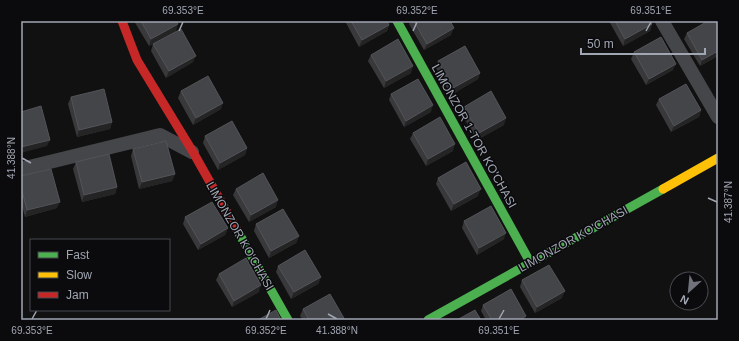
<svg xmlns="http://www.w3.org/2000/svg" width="739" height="341" font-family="Arial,sans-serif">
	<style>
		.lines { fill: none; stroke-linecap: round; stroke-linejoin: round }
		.street { stroke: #45464a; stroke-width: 14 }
		.fast { stroke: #4caf50; stroke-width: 9 }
		.slow { stroke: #ffc107; stroke-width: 9 }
		.jam { stroke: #c62828; stroke-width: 9 }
		.wall { fill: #39393c }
		.shaded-wall { fill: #242425 }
		.building { fill: #444549; stroke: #535459 }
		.ticks { fill: none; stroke: #a1a6b3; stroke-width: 1.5 }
		.labels { text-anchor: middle; stroke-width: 3; stroke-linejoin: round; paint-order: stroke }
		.street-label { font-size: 12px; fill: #a1a6b3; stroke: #0b0b0d }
		.neatline { fill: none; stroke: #a1a6b3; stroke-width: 1.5 }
		.ticks-label { font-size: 10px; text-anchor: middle; fill: #a1a6b3 }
	</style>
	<rect width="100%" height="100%" fill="#111"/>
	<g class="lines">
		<path class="street" d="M662,21L718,117
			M21,169L160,135L192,152"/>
		<path class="fast" d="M397,21L530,262
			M237,230L288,320
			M428,320L663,189"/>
		<path class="slow" d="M663,189L718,158"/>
		<path class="jam" d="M122,21L137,60L193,152L237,230"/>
	</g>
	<path class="wall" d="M134,21H176V31L149,46Z
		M345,21H387L389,25L387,31L359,47Z
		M410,21H450L451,35L424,50L409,24Z
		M609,21H651L652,24L650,31L623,46Z
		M718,25V56L700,66L684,39L687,33Z
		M153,44L193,62L166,78L151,51Z
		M634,52L673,70L646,85L631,59Z
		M371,55L411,73L384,88L368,61Z
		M438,61L480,73L478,79L451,95L436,68Z
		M181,91L221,109L193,125L178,98Z
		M391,94L431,112L404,127L389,100Z
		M71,97L112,122L110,129L77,137L68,104Z
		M659,99L701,110L699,117L671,132L656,105Z
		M464,107L504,125L477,140L461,113Z
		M413,133L453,151L426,166L410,139Z
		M205,136L247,148L245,155L218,170L203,143Z
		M133,149L175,174L172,181L139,189L131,156Z
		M76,162L117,187L115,194L82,202L73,169Z
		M21,176L57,208L25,217L21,202Z
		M438,178L478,196L451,211L436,184Z
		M236,189L276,207L249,222L233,195Z
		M185,217L228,228L225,235L198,250L183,224Z
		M464,221L504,239L477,255L462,228Z
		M256,224L299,236L296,243L269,258L254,231Z
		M278,266L321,277L318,284L291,299L276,272Z
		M219,274L259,292L232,307L216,280Z
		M522,280L562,298L535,313L520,287Z
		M483,305L526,316L524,320H486L481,311Z
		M303,309L345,320H303L300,316Z"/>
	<path class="shaded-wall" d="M178,24L176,31L149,46L151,39Z
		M652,24L650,31L623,46L625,39Z
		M389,25L387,31L359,47L362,40Z
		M454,28L451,35L424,50L427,44Z
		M718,51V56L700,66L702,60Z
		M196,56L193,62L166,78L169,71Z
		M676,64L673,70L646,85L649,79Z
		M413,66L411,73L384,88L386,81Z
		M480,73L478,79L451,95L453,88Z
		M223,103L221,109L193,125L196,118Z
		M433,105L431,112L404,127L406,121Z
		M701,110L699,117L671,132L674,126Z
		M506,118L504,125L477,140L479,133Z
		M112,122L110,129L77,137L79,130Z
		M50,140L47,146L21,153V147Z
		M455,144L453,151L426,166L428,159Z
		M247,148L245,155L218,170L220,163Z
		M175,174L172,181L139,189L142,182Z
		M117,187L115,194L82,202L84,195Z
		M481,189L478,196L451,211L454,204Z
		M278,200L276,207L249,222L251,215Z
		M60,202L57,208L25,217L27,210Z
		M228,228L225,235L198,250L201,244Z
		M506,233L504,239L477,255L479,248Z
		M299,236L296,243L269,258L271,251Z
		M321,277L318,284L291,299L294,292Z
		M261,285L259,292L232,307L234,301Z
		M565,291L562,298L535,313L537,307Z
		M526,316L524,320H519Z"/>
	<path class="building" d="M141,21H176L178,24L151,39Z
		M351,21H387L389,25L362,40Z
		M414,21H450L454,28L427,44Z
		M615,21H651L652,24L625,39Z
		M708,21H716L718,25V51L702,60L687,33Z
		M181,29L196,56L169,71L153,44Z
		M661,37L676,64L649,79L634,52Z
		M398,39L413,66L386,81L371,55Z
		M465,46L480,73L453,88L438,61Z
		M208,76L223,103L196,118L181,91Z
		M418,79L433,105L406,121L391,94Z
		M686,84L701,110L674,126L659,99Z
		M104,89L112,122L79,130L71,97Z
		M491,91L506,118L479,133L464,107Z
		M41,106L50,140L21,147V112Z
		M440,117L455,144L428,159L413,133Z
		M232,121L247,148L220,163L205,136Z
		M166,141L175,174L142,182L133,149Z
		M109,154L117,187L84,195L76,162Z
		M466,162L481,189L454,204L438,178Z
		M51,169L60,202L27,210L21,187V176Z
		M263,173L278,200L251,215L236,189Z
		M212,202L228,228L201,244L185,217Z
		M491,206L506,233L479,248L464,221Z
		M283,209L299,236L271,251L256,224Z
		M305,250L321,277L294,292L278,266Z
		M246,258L261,285L234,301L219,274Z
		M549,265L565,291L537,307L522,280Z
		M511,289L526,316L519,320H492L483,305Z
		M330,294L345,320H309L303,309Z
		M276,310L281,320H258Z
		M475,310L481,320H457Z"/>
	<path class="ticks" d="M179,31L183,22M413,31L417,22M646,31L651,22M22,158L31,163M708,198L717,202M328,314L337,319M32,319L37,310M266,319L270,310M499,319L504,310"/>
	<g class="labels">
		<g class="street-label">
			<text transform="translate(474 136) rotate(61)" y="4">LIMONZOR 1-TOR KO'CHASI</text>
			<text transform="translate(240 236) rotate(60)" y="4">LIMONZOR KO'CHASI</text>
			<text transform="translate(573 239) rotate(-29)" y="4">LIMONZOR KO'CHASI</text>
		</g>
	</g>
	<rect width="739" height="341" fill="none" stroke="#0b0b0d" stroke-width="44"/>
	<rect x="30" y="239" width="140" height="72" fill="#0b0b0d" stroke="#47494f"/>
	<rect x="38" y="252" width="20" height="6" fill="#4caf50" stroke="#47494f"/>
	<text x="66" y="259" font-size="12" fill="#a1a6b3">Fast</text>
	<rect x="38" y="272" width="20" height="6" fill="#ffc107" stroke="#47494f"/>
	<text x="66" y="279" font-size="12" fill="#a1a6b3">Slow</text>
	<rect x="38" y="292" width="20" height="6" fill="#c62828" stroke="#47494f"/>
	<text x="66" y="299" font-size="12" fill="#a1a6b3">Jam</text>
	<g transform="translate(689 291) rotate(207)"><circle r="19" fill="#0b0b0d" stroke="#47494f"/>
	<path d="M0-3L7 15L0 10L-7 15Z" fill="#6f727a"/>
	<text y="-6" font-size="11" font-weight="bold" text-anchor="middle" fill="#a1a6b3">N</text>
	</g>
	<path d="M581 48v6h124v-6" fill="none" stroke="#a1a6b3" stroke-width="2"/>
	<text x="587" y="48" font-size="12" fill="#a1a6b3" stroke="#0b0b0d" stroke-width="3" paint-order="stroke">50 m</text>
	<rect x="22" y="22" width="695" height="297" class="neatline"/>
	<g class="ticks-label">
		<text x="183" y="14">69.353°E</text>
		<text x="417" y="14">69.352°E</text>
		<text x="651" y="14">69.351°E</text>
		<text transform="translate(11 158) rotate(-90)" y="4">41.388°N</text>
		<text transform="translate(728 202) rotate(-90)" y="4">41.387°N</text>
		<text x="32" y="334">69.353°E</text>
		<text x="266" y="334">69.352°E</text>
		<text x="337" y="334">41.388°N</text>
		<text x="499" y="334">69.351°E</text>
	</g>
</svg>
